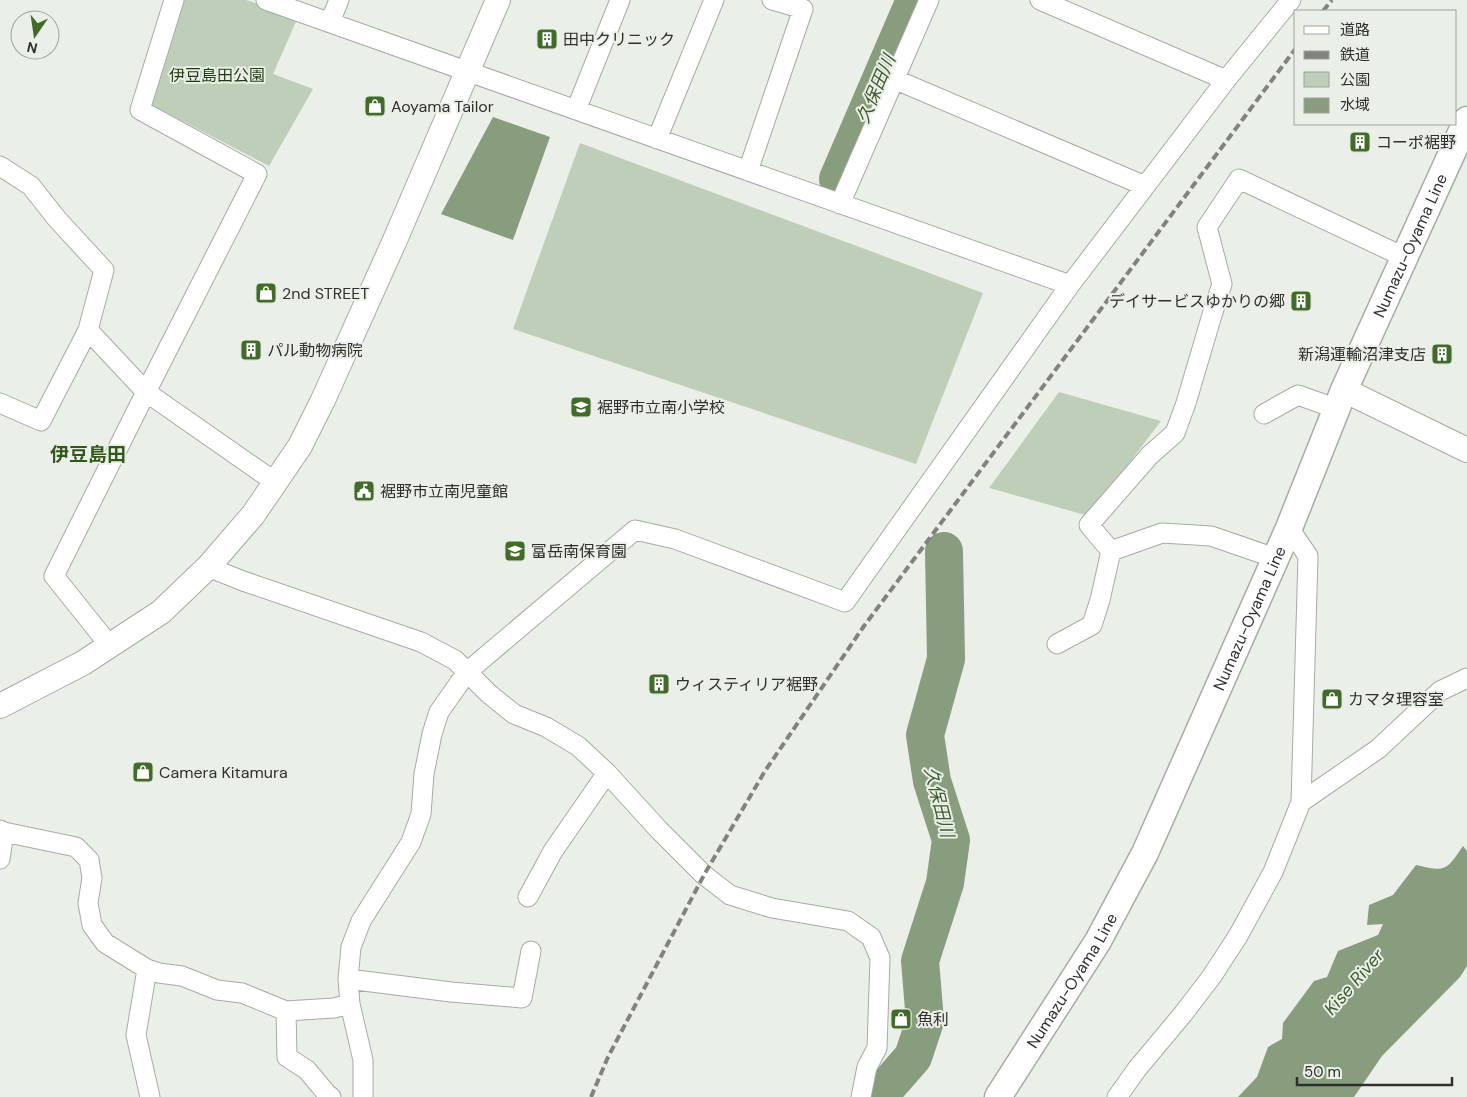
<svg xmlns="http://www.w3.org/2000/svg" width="1467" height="1097" font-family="'DM Sans','Noto Sans JP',sans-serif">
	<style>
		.green { fill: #bfceb8 }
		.water { fill: #889c7e }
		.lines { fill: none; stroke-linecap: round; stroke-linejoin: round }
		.river { stroke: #889c7e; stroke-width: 38 }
		.minor-casing { stroke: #a7aba5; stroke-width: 21 }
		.tertiary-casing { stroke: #a7aba5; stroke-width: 26 }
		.secondary-casing { stroke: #a7aba5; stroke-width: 29 }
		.minor { stroke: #fff; stroke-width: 19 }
		.tertiary { stroke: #fff; stroke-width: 24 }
		.secondary { stroke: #fff; stroke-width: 26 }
		.rail { stroke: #80837e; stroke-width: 4; stroke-dasharray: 8 4; stroke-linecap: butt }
		.labels { text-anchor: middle; stroke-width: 4; stroke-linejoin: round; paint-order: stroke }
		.poi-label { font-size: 16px; fill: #2e302d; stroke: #eaefe8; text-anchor: start }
		.park-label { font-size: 16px; fill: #1e3a0c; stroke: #eaefe8 }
		.street-label { font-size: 16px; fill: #2e302d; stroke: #eaefe8 }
		.water-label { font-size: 18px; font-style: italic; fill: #3d5b2d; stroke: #eaefe8 }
		.quarter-label { font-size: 19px; font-weight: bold; fill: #315719; stroke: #eaefe8 }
	</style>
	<rect width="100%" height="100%" fill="#eaefe8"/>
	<path class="green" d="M182,0H246L298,17L273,74L313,89L269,166L148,103Z
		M580,143L983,293L916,464L513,329Z
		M1059,392L1161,421L1089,516L989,488Z"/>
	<path class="water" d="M493,117L550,137L513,240L441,214Z
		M1463,846L1467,851V966L1460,977L1382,1056L1354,1097H1238L1257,1077L1268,1047L1282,1039L1283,1023L1314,981L1327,977L1338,951L1378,935L1383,924L1367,925L1369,905L1393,895L1416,865C1446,872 1446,871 1463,846Z"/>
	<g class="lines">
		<path class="river" d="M838,179L915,0
			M878,1097L913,1057L925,1021L920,961L945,883L951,840L932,781L925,735L946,659L944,551"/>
		<g class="minor-casing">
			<path id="minor" d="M266,0L1070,285
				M1040,0L1226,80
				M330,22L339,0
				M894,79L1145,186
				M576,110L620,0
				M657,139L714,0
				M0,166L31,186L57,219L104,270L88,330L146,392L275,482
				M748,171L803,9L772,0
				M840,204L929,0
				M0,403L41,421L88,330
				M1264,414L1298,395L1337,409
				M1111,551L1089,525L1150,455L1175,433L1186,403L1212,315L1222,284L1207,227L1239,179L1404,257
				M208,567L243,581L421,642L455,660L488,693L514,714L546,727L578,746L607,773L659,830L704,875L730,895L772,908L848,921L871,937L880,958L877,1048L867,1067L861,1097
				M1057,644L1092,625L1100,600L1111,551L1162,533L1211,536L1275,558
				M110,646L54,576L146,392L257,174L140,110L174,0
				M1301,802L1378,749L1440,691L1467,678
				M0,830L4,832L76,847L89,860L92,878L88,903L92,925L105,943L147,969L159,973L182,976L217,990L242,993L286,1011L287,1057L307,1070L327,1094L331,1097
				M0,859L4,832
				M528,897L553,851L607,773
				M147,969L136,1035L150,1097
				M348,979L451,992L522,998L531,951
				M286,1011L334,1008L350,1004
				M363,1097V1060L350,1004L348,979L351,947L361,921L411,842L421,814L424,774L432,734L439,712L467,672L635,530L675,539L845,602L1070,285L1226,80L1291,0
				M1117,1097L1137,1069L1183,1014L1212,976L1238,936L1273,872L1301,802L1308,556L1289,528"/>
		</g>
		<g class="tertiary-casing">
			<path id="tertiary" d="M1344,390L1467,450
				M0,706L83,663L161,612L208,567L253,515L300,446L323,400L395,240L498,0"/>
		</g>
		<g class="secondary-casing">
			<g id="secondary">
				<path id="s1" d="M998,1097L1098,941L1145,853L1289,528L1344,390L1467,120"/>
			</g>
		</g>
		<use href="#minor" class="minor"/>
		<use href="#tertiary" class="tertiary"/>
		<use href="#secondary" class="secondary"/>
		<path class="rail" d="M1323,11L1332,0
			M591,1097L608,1057L704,875L765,771L864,626L1296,48"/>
	</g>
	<defs>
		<g id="building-square" transform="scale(1.125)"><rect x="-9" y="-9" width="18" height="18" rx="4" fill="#406b28" stroke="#eaefe8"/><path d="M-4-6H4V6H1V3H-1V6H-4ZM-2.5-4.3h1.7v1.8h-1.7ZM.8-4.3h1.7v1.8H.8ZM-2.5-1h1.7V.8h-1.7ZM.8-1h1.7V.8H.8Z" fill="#fff"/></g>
		<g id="shop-square" transform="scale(1.125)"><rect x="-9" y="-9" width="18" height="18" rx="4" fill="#406b28" stroke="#eaefe8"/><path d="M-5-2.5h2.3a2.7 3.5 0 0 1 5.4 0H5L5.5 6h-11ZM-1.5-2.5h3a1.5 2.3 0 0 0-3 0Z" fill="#fff"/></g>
		<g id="school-square" transform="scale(1.125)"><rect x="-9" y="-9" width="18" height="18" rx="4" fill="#406b28" stroke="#eaefe8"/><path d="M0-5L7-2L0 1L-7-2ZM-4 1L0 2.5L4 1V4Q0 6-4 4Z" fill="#fff"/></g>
		<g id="civic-square" transform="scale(1.125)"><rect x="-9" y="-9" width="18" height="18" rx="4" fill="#406b28" stroke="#eaefe8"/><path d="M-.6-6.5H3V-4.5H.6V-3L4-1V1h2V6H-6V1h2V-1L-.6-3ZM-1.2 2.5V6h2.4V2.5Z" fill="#fff"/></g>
	</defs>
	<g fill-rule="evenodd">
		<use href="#building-square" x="547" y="39"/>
		<use href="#shop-square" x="375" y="106"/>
		<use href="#building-square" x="1360" y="142"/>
		<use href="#shop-square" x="266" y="293"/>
		<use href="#building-square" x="1301" y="301"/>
		<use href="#building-square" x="251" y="350"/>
		<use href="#building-square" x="1442" y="354"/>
		<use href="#school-square" x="581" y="407"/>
		<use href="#civic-square" x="364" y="491"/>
		<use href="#school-square" x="515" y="551"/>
		<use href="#building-square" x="659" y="684"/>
		<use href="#shop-square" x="1332" y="699"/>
		<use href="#shop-square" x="143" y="772"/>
		<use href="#shop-square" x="901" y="1019"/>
	</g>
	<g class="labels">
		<g class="poi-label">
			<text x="563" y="45">田中クリニック</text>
			<text x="391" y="112">Aoyama Tailor</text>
			<text x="1376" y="148">コーポ裾野</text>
			<text x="282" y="299">2nd STREET</text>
			<text x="1285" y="307" text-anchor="end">デイサービスゆかりの郷</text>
			<text x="267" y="356">パル動物病院</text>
			<text x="1426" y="360" text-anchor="end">新潟運輸沼津支店</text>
			<text x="597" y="413">裾野市立南小学校</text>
			<text x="380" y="497">裾野市立南児童館</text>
			<text x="531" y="557">富岳南保育園</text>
			<text x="675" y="690">ウィスティリア裾野</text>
			<text x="1348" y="705">カマタ理容室</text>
			<text x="159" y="778">Camera Kitamura</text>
			<text x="917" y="1025">魚利</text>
		</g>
		<g class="park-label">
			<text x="217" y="81">伊豆島田公園</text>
		</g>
		<g class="street-label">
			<text dy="6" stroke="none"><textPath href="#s1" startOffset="948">Numazu-Oyama Line</textPath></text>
			<text dy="6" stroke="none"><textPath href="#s1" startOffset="542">Numazu-Oyama Line</textPath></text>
			<text dy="6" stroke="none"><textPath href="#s1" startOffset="138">Numazu-Oyama Line</textPath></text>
		</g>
		<g class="water-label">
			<text transform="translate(876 89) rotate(-67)" y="6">久保田川</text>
			<text transform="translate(939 802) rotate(76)" y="6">久保田川</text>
			<text transform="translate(1354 982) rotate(-49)" y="6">Kise River</text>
		</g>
		<g class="quarter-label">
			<text x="88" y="461">伊豆島田</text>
		</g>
	</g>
	<rect x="1294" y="10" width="162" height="115" fill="#eaefe8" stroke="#9fa39d"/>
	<rect x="1304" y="26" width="25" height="8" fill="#ffffff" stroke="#9fa39d"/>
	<text x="1340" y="35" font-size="15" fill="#2e302d">道路</text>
	<rect x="1304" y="51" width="25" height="8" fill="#80837e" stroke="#9fa39d"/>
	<text x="1340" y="60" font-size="15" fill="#2e302d">鉄道</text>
	<rect x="1304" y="72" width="25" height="15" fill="#bfceb8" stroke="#9fa39d"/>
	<text x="1340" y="85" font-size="15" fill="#2e302d">公園</text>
	<rect x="1304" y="98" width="25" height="15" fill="#889c7e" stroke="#9fa39d"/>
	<text x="1340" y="110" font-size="15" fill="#2e302d">水域</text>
	<g transform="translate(35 35) rotate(193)"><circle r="24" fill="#eaefe8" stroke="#9fa39d"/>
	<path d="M0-4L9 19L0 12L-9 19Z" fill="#406b28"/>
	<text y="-8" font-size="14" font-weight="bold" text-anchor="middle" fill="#2e302d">N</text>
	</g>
	<path d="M1297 1077v8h155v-8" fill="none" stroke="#2e302d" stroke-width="2.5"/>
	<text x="1304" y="1077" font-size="15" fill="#2e302d" stroke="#eaefe8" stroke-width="4" paint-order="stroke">50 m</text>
</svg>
